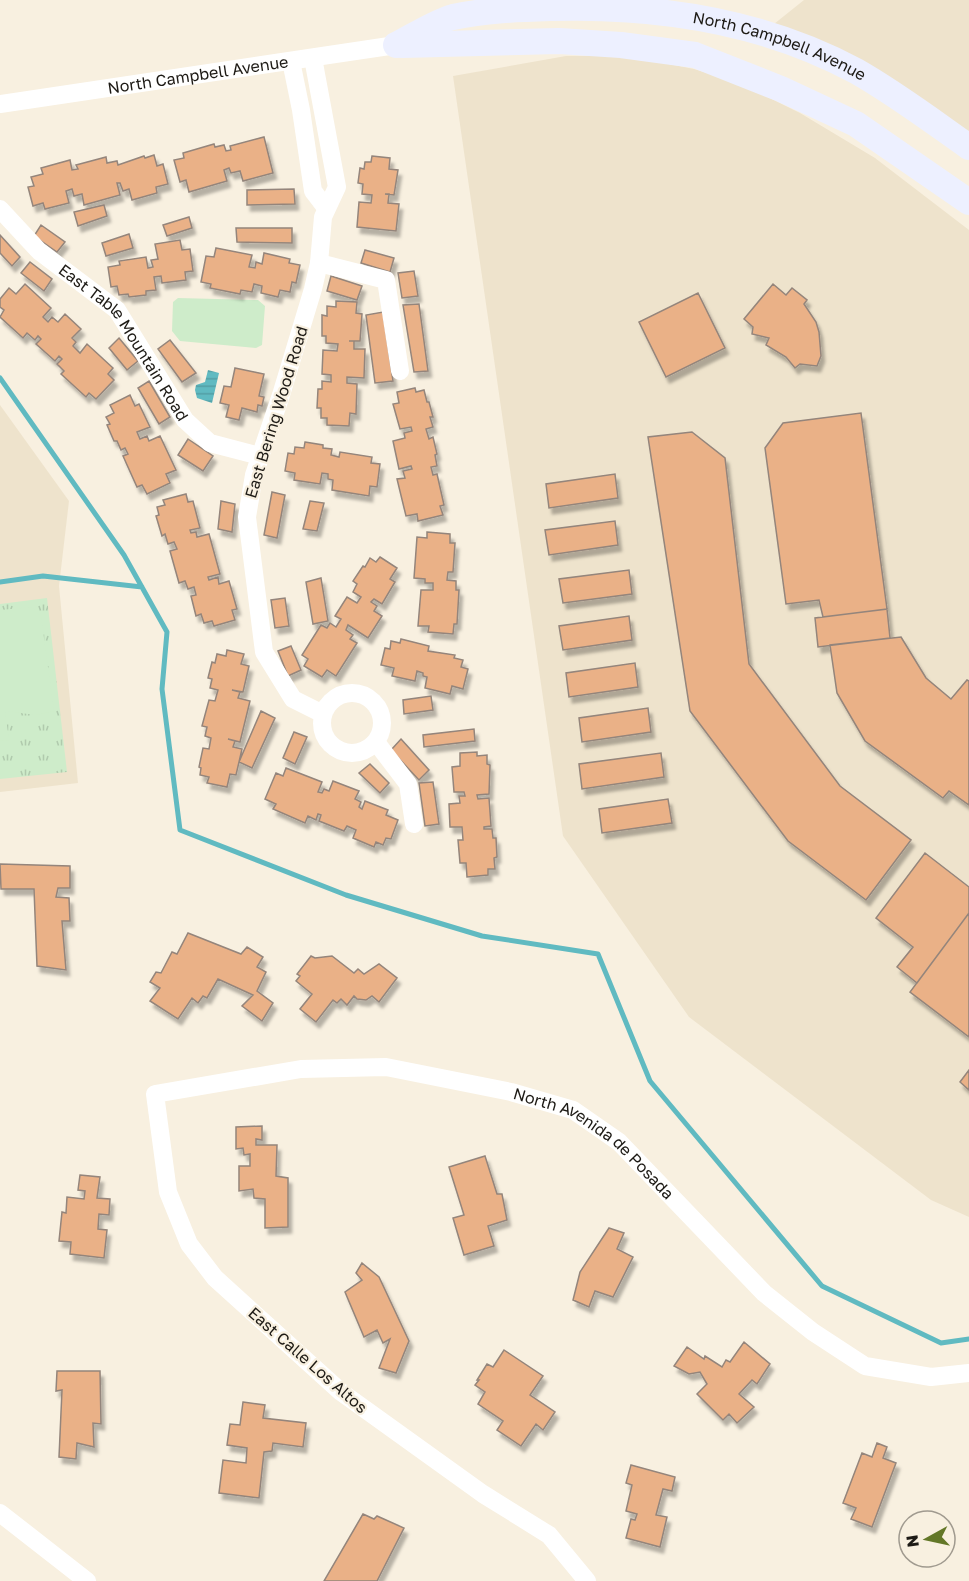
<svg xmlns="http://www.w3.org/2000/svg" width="969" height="1581" font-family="'Golos Text',sans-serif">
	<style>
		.built { fill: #eee3cc }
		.grass { fill: url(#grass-tufts) }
		.pitch { fill: #ceecca }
		.water { fill: url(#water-rules) }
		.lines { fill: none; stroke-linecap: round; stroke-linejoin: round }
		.stream { stroke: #60bac1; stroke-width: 5 }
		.building { fill: #eab187; stroke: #94857b; stroke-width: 1.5; filter: url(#shadow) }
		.street { stroke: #fff; stroke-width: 18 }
		.secondary { stroke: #edf0ff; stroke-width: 26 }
		.labels { text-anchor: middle; stroke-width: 4.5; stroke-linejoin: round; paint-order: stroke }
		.street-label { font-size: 16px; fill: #1d1a15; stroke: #f8f0e0 }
	</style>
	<defs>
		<pattern id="grass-tufts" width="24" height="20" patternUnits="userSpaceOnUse" patternTransform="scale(1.5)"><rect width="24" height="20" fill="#ceecca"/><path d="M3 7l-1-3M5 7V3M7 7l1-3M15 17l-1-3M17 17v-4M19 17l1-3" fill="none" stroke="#b0caad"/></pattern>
		<pattern id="water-rules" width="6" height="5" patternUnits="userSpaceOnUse" patternTransform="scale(1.5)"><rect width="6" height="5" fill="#60bac1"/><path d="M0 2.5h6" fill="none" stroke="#539fa5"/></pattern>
		<filter id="shadow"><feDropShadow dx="3.5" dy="6" stdDeviation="1.5" flood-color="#0004"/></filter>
	</defs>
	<rect width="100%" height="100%" fill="#f8f0e0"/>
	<path class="built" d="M804,0H969V137L774,24Z
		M566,56H629L694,69L737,82L800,113L875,158L969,230V1217L931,1200L689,1017L563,836L453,76Z
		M0,405L69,501L59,586L78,783L0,792Z"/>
	<path class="grass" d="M47,598L67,772L0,779V604Z"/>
	<path class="pitch" d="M178,298L258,300L265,306L262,345L256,348L180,341L172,331L173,302Z
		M31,607L41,616L54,711L36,715L5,711L9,740L0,741V610Z"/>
	<path class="water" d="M208,370L219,373L212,403L197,398L195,390L196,385L205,382Z"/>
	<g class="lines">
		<path class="stream" d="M0,378L124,555L167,632L162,689L180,830L346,895L482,936L598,954L650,1081L822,1286L941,1343L969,1339
			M0,582L43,576L142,587"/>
	</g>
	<path class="building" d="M264,137L273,173L243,181L240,171L231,173L229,168L224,170L227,181L189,192L186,180L180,182L174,160L184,158L183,153L214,144L215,147L224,145L226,151L231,150L230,146Z
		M154,155L157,166L163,164L168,184L156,187L157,193L132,200L129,189L123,191L120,183H117L120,195L84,205L82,194L74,196L72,189L66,191L69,203L45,209L43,203L33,206L28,187L34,186L31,177L43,174L41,168L70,160L72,170L78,169L76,165L106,157L107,163L117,161L118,165L144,156L145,158Z
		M372,156L390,158L389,169L398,170L394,195L385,194H389L388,203L399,204L396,231L357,227L359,202L371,203L372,195L362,194L363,184L358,183L360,168L364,169L365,162H371Z
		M294,189L295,204L247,205V190Z
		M104,205L107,216L78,226L74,212Z
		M189,217L192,228L167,236L163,225Z
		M41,225L65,242L57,252L34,236Z
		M236,228H292V243L237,242Z
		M129,234L133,248L106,256L102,243Z
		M0,235L20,257L12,266L0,253Z
		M180,240L182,250L190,249L193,271L185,272L186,280L162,283L161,276L154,277L156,290L146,291V295L129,297L128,294L119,295L117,286L111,287L108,267L120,265L119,261L146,257L148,268L153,267L151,260L158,259L155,244Z
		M216,248L252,255L249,267L255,268L256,262L262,264L264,253L290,259L289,263L300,265L296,283L292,282L290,292L280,290L278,297L261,293L262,286L254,284L252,292L241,290L240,294L210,288L211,284L201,282L206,256L214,257Z
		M365,250L394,258L390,272L361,263Z
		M30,262L52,279L44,291L21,273Z
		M414,271L418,296L402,298L398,273Z
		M331,276L362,286L357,300L327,291Z
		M25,284L51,308L43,317L48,322L52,317L58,322L65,314L81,329L72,338L76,342L73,346L80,353L87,344L113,368L108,374L114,380L96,399L89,393L86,397L61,374L64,371L57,364L62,359L59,356L55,361L36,344L41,339L38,336L35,340L27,333L23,338L0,317L4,310L0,307V299L9,288L16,294Z
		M773,284L786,295L792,288L807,300L804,304L816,322L819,332L821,356L817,366L800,364L795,368L786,357L766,345L769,338L752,334L753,327L744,319Z
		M698,293L725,348L666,377L639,322Z
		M336,301L357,302L356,313L362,314L360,341H349H354V349H365L364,378L347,377V383L357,384L356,414L350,413L349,426L327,425V418H321V408H317L318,389H322V381L331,382V375L322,374L323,350L337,351L338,344L326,343V336H322V315L327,316V306L336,307Z
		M419,304L428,371L414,372L403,305Z
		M383,312L393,381L375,383L366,315Z
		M119,338L138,361L127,370L109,348Z
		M170,340L196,373L182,382L158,349Z
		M235,368L264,374L259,396L264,397L262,406L258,405L257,412L242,408L239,420L226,417L229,405L220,403L224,386L231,387Z
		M149,381L170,417L159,424L138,388Z
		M415,388L416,392L424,390L427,402H429L433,417H430L433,427L426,429L429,439L433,437L437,454L435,455L437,466L431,467L433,475L437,474L444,505L440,506L443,515L418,521L417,514L406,516L397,479L405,478L403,471L412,469L411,466L399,469L393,441L405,438L404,433L412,431L411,427L400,429L393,404L399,403L397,392Z
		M130,395L135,406L139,404L150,427L137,432L140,439L147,436L149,441L160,436L176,470L166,474L170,483L147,494L142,485L137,487L123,456L128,454L125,448L121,450L117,441H114L107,425L110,424L106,417L114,413L110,405Z
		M861,413L887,609L823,617L819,600L786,604L765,448L783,423Z
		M692,432L725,458L749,664L840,786L911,840L866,900L788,841L690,711L648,437Z
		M188,439L213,456L203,471L178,455Z
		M305,442L323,445V448L332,449L331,455L339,457L340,452L372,457L371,463L380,464L377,487L370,486L369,496L332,490L333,480L328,479V474L322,473L320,484L294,480L295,473L285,471L288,453L294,454L295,447L304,448Z
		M615,474L618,498L549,508L546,484Z
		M272,492L285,495L277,538L264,535Z
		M186,494L188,502L193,501L200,528L190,530L191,533L196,532L197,537L209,534L220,574L208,577L209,580L218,577L219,584L229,581L237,609L232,610L235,620L214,626L212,621L204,623L201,614L196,616L191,596L196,595L194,587L188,589L185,581L179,583L170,551L177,549L174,542L168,544L165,534L162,536L156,516L159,515L157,507L165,505L163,500Z
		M221,501L235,504L232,532L218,529Z
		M310,501L324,503L317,531L303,529Z
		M615,521L618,545L549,555L545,530Z
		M427,532L450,534V543H455L453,572H448L447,580L456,581V590H459L457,624H454L453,634L428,632L429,626H418L421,590H433V583H425V579L414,578L417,537L427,538Z
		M380,557L397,568L390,579L395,582L382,604L374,599L371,602L377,606L374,611L382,616L368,638L348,625L346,630L353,635L350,639L357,643L336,676L327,670L322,677L304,666L308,659L302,655L321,625L327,628L330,623L336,627L341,619L335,616L347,597L357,603L361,597L353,592L357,584L353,581L363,566L365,567L370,558L376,562Z
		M629,570L632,594L563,603L559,579Z
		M321,578L328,621L313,624L306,582Z
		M285,598L289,626L275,628L271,600Z
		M887,609L890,638L818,647L815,618Z
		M629,616L632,640L563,650L559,626Z
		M901,637L926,678L951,699L967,680L969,681V805L949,791L943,798L865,741L837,693L830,645Z
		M401,639L429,646L428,651L455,655L454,658L463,660L461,667L468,669L463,689L452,686L450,694L425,688L427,677L423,676V673L417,671L415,681L392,676L394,668L381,665L385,648L390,649L391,641L400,643Z
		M291,646L301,670L288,676L278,651Z
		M227,650L244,654L241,664L249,666L243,692L232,690L240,692L238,698L250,701L240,742L228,739L235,741L233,747L242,749L236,775L230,774L227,787L207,783L209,777L200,775L201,768L199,767L203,748L209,749L211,738L205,736L207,727L202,726L209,700L215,701L218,690L210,688L212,679L208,678L212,662L215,663L217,654L226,656Z
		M635,663L638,687L569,697L566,673Z
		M431,696L433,710L404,714L403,700Z
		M648,708L651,732L582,742L579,718Z
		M261,711L275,718L252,768L239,762Z
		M474,729L475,741L424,747L423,735Z
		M294,732L307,737L295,764L283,758Z
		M401,739L429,770L419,780L391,750Z
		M477,752V756L487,755V764L490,765L489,794L477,795L478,799L489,798L491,826L484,827V829H492L493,838H496L497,857L494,858L495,869H488V875L467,877L466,863H460L458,840H463L462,827H450L449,804L460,803L459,796H465L464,792H454L452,767L460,766V753Z
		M661,753L664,777L582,789L579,764Z
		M370,764L389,783L380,793L359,773Z
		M286,768L322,782L318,792L322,793L324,789L329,791L333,781L359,791L355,799L361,802L359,807L362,809L365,801L388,810L386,815L398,820L391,839L386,838L383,845L376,842L374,847L353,838L356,830L347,826L344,831L319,821L321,815L318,814L316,820L308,816L305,823L273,809L276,804L265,799L276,773L283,776Z
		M433,782L439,824L425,826L419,783Z
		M668,799L672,823L602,833L599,809Z
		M925,853L969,887V913L917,983L897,967L913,947L876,918Z
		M0,864L70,866V888H58L56,897L69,898L70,921H62L66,970L37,966L34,889H1Z
		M969,913V1037L910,992Z
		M188,933L241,954L247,947L263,957L257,967L266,972L257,991L273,1003L262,1021L242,1006L253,995L218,979L207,998L203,996L198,1003L192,998L178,1019L150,1001L160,988L150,982L156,972L161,973L172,952L177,954Z
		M311,956L315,958L332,956L354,973L358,969L364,974L379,964L397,978L379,1002L372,996L366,1000L357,999L354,996L347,1005L341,999L337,1003L333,1000L316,1022L300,1009L312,994L296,981L300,976L297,974Z
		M969,1070V1090L960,1082Z
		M262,1126V1140L256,1139V1145H277L276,1176L288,1178V1227L265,1228V1199L254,1198L253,1189L239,1191V1166H250V1154L244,1155L243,1148L236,1149V1127Z
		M485,1156L497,1194H502L507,1220L488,1226L494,1246L464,1255L453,1218L464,1215L449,1167Z
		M80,1175L100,1177L97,1198L110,1199L109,1215L99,1214L98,1229L107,1230L104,1258L70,1254L71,1242L59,1241L62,1212L66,1213L67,1197L84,1199L85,1191L78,1190Z
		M609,1228L624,1233L617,1249L633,1257L613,1297L595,1291L589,1307L573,1300L580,1272Z
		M362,1263L379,1277L409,1341L396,1373L379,1368L390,1339L383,1343L377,1330L364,1337L345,1292L362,1280L356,1273Z
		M744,1342L770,1364L757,1384L752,1380L739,1394L754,1407L737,1423L729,1414L723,1420L697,1394L707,1384L700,1372L689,1374L674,1366L687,1347L704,1359L705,1356L722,1367L726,1360L730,1362Z
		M504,1350L543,1376L530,1395L555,1412L543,1430L536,1424L521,1446L497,1430L503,1421L478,1404L485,1392L475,1385L479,1380H477L487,1364L493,1367Z
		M57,1371H100L101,1424L93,1423L94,1447L77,1443L76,1459L59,1457L62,1390L56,1391Z
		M243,1402L265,1405L263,1418L306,1423L303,1447L273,1443L272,1451L264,1452L259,1498L219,1493L223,1460L246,1463L247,1448L227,1445L230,1424L240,1425Z
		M877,1443L887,1447L883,1458L896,1463L872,1527L851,1519L856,1508L843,1503L862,1453L872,1457Z
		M631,1465L675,1477L672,1491L663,1489L656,1515L667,1517L660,1547L626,1538L631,1519L635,1520L637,1514L626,1511L632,1485L626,1483Z
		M363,1514L374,1519L377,1516L404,1528L377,1581H324Z"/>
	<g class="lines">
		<g class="street">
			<path d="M313,58L337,187L323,217L319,263L313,289L281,395L254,475L247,517L264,652L293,699L323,714"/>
			<path d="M291,61L301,110L313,191L326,208"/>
			<path id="s1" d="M0,104L396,45"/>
			<path id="s2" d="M0,209L39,251L117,310L185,420L210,443L260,456"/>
			<path d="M319,263L386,280L400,371"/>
			<circle cx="352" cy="723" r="30"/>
			<path d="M376,742L408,784L414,824"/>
			<path d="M0,1513L87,1581"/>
			<path id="s3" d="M587,1581L549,1535L483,1494L341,1392L215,1278L189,1244L168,1192L155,1094L301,1069L386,1067L511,1092L573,1110L619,1142L764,1293L813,1332L865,1366L931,1377L969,1373"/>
		</g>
		<g class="secondary">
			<path id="s4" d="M396,45C412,37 437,21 453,17C485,10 520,9 552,8C657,5 763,21 856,71C895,93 932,121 969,147"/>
			<path d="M402,45L559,41L621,45L695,55L781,89L856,124L969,202"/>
		</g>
	</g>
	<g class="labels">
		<g class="street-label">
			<text dy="6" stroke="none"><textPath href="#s4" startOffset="396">North Campbell Avenue</textPath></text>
			<text dy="6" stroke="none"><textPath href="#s1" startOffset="200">North Campbell Avenue</textPath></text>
			<text dy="6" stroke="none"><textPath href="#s2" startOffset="184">East Table Mountain Road</textPath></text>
			<text transform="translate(276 412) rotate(-73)" y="6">East Bering Wood Road</text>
			<text dy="6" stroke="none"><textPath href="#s3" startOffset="1140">North Avenida de Posada</textPath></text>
			<text transform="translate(308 1360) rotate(41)" y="6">East Calle Los Altos</text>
		</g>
	</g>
	<g transform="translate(927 1539) rotate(262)"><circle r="28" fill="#f8f0e0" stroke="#a09a8f" stroke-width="1.5"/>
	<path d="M0-4.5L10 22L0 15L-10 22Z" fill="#637727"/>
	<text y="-9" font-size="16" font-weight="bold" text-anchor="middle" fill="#1d1a15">N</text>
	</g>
</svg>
